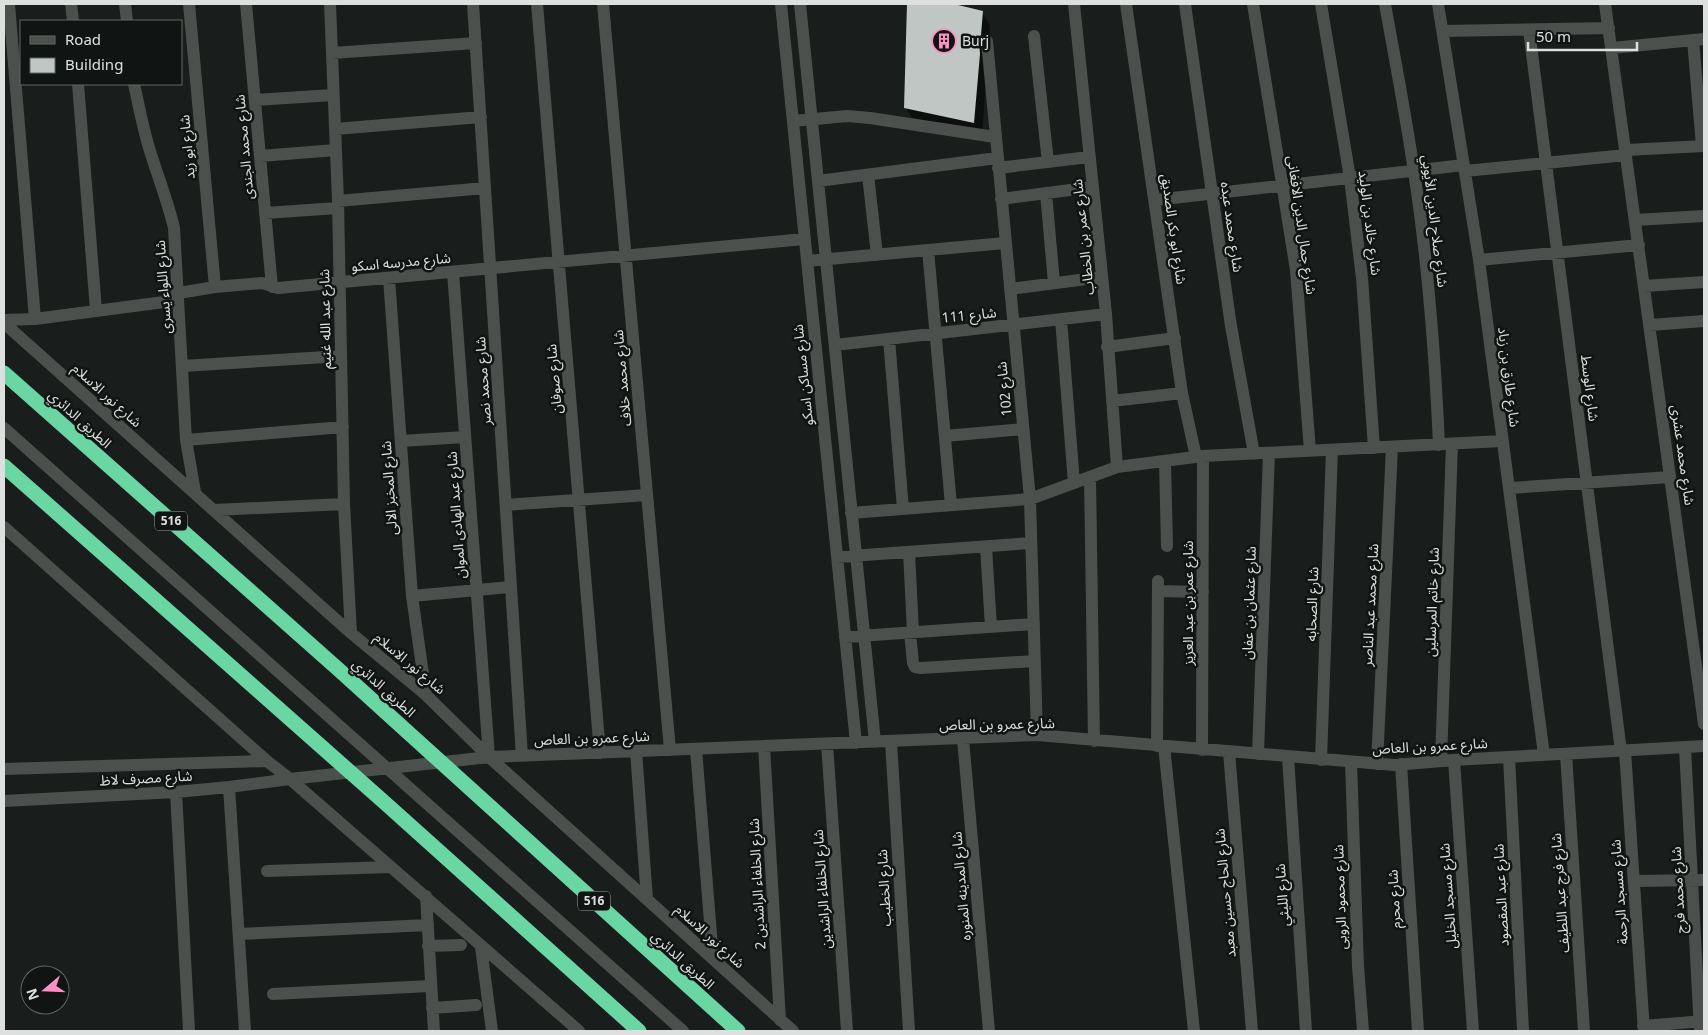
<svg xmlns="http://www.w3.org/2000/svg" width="1708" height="1035" font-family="Georgia,'Noto Sans Arabic',serif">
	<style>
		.shadow { fill: #0007 }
		.building { fill: #c0c6c3 }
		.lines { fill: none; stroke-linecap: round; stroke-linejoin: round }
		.minor { stroke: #4c504d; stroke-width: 12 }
		.highway { stroke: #6ad6a4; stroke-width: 15 }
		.labels { text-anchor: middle; stroke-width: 5; stroke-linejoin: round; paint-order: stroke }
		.shield { fill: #101412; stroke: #a0a3a1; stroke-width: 1 }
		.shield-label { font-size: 12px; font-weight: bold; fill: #dde0de }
		.poi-label { font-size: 14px; fill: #dde0de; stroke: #101412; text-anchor: start }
		.street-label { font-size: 14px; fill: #dde0de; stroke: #101412 }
	</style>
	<rect width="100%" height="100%" fill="#191d1b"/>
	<path class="shadow" d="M908,4H949L982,12L990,26L982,136L914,121L906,108Z"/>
	<path class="building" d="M907,4H954L983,11L981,35L979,41L980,54L974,123L904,108Z"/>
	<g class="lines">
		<path class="minor" d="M9,4L35,319
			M71,4L73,21
			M125,4L127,21
			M189,4L215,287
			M246,4L272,287
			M330,4L338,201L344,504L351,633
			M473,4L522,756
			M537,4L600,753
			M603,4L670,750
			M781,4L856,743
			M800,4L875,742
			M1074,4L1106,314L1117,467
			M1126,4L1182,393L1196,457
			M1185,4L1231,326L1254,454
			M1253,4L1296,270L1310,451
			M1321,4L1350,178L1362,278L1374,448
			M1385,4C1395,60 1406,116 1414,172C1428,262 1435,354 1439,445
			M1438,4L1479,260L1544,755
			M1605,4L1704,724
			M1529,30L1621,751
			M1443,31L1609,28
			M1034,36L1048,162
			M1693,40L1702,146
			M987,41L1030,499L1037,735
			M1612,48L1704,39
			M332,53L476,43
			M78,84L96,310
			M134,84C139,106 143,129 150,151C158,177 168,202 174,228L186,440L195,492
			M255,100L333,95
			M793,121L847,116L870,118L995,137
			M335,129L481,117
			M1626,150L1704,146
			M260,156L336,150
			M998,168L1089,157
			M1465,171L1626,155
			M868,175L877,255
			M818,181L997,158
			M1046,193L1054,283
			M1001,199L1093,187
			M1155,200L1464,165
			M338,201L485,188
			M265,213L338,208
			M1635,220L1704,216
			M928,250L951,505
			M1479,260L1639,245
			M807,261L1005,243
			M453,272L489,757
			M389,278L412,596L426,695
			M1644,286L1704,282
			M1010,289L1102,277
			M1061,319L1074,483
			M4,320L35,319L164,302L179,293L215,287L262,283L278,288L804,239
			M4,323L351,633L426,695L489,757L793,1031
			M1650,325L1704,321
			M889,339L903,509
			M835,345L1106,314
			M1107,347L1175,338
			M183,366L341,356
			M1112,401L1182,393
			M4,428L683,1031
			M945,436L1023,429
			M186,440L343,427
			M401,441L465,437
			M1165,461L1167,546
			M1090,477L1094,741
			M1510,488L1670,477
			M506,505L647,495
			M214,510L344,504
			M851,513L1030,499L1117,467L1203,456L1502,441
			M4,527L267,761L290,779L579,1031
			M986,547L991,627
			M909,552L913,632
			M837,557L1031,543
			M1158,591L1203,592
			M412,596L511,587
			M910,633L913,663L915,667L921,668L1035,661
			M845,637L1034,624
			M963,739L989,1031
			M891,742L909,1031
			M827,744L847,1031
			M764,746L780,1020
			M1157,746L1158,581
			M1164,746L1194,1031
			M1685,748L1700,1031
			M696,749L713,959
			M1202,750L1203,456
			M636,751L647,899
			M1625,751L1644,1031
			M1229,752L1252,1031
			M1258,754L1269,453
			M1566,754L1584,1031
			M1288,757L1306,1031
			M1509,757L1523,1031
			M1321,760L1332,450
			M1454,760L1473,1031
			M1441,761L1452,444
			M1351,762L1358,966L1363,1031
			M1377,764L1392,447
			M1401,764L1418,1031
			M4,769L267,761
			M229,787L245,1031
			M176,792L189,1031
			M4,801L176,792L229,787L290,779L489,757L1037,735L1394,765L1454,760L1704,746
			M267,871L391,867
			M1634,881L1704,880
			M426,896L434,1031
			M239,934L428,925
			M428,946L461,945
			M481,947L492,1031
			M273,994L430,986
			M432,1008L476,1005
			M1643,1026L1704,1021"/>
		<path class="highway" d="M4,373L338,669L738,1031
			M4,466L384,802L639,1031"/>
	</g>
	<defs>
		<g id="building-ring" transform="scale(1.25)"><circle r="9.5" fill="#101412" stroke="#fc8fc1" stroke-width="1.5"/><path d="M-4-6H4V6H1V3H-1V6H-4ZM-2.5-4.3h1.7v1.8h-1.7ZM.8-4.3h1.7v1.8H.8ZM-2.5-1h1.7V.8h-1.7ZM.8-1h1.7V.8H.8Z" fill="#fc8fc1"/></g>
	</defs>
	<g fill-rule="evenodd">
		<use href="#building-ring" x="944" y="41"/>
	</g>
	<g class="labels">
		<g class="shield">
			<rect x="155" y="511.5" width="32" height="19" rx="4"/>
			<rect x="578" y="891.5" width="32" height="19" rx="4"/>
		</g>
		<g class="shield-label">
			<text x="171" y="525">516</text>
			<text x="594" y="905">516</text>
		</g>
		<g class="poi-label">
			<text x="962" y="46">Burj</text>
		</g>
		<g class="street-label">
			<text transform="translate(187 147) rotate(-95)" y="5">شارع ابو زيد</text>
			<text transform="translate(244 147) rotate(-95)" y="5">شارع محمد الجندى</text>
			<text transform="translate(1435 221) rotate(83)" y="5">شارع صلاح الدين الأيوبي</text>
			<text transform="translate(1370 223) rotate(83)" y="5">شارع خالد بن الوليد</text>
			<text transform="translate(1302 225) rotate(82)" y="5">شارع جمال الدين الافغانى</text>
			<text transform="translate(1232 227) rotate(82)" y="5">شارع محمد عبده</text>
			<text transform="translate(1174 229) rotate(82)" y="5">شارع ابو بكر الصديق</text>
			<text transform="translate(1083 237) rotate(-96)" y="5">شارع عمر بن الخطاب</text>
			<text transform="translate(401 262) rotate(-5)" y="5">شارع مدرسه اسكو</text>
			<text transform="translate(163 287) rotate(-94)" y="5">شارع اللواء يسرى</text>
			<text transform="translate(969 315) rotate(-6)" y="5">شارع 111</text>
			<text transform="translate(325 319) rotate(-91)" y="5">شارع عبد الله غنيم</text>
			<text transform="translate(803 375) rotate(-96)" y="5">شارع مساكن اسكو</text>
			<text transform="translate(1509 377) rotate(83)" y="5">شارع طارق بن زياد</text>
			<text transform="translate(622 378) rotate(-95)" y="5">شارع محمد خلاف</text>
			<text transform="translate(554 379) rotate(-95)" y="5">شارع صوفان</text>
			<text transform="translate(483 381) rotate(-94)" y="5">شارع محمد نصر</text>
			<text transform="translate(1590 388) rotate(83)" y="5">شارع الوسط</text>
			<text transform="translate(1004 389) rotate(-96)" y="5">شارع 102</text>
			<text transform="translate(107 395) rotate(42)" y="5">شارع نور الاسلام</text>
			<text transform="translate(80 419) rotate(42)" y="5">الطريق الدائري</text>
			<text transform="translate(1683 455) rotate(82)" y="5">شارع محمد عشرى</text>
			<text transform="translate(389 488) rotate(-94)" y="5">شارع المخبز الالى</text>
			<text transform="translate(456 515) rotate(-94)" y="5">شارع عبد الهادى الموان</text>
			<text transform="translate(1432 602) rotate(-88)" y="5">شارع خاتم المرسلين</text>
			<text transform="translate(1188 603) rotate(-90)" y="5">شارع عمر بن عبد العزيز</text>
			<text transform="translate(1249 603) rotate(-88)" y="5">شارع عثمان بن عفان</text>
			<text transform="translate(1312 604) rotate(-88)" y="5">شارع الصحابه</text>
			<text transform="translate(1370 605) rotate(-87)" y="5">شارع محمد عبد الناصر</text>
			<text transform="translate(410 663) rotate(40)" y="5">شارع نور الاسلام</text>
			<text transform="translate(384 688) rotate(42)" y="5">الطريق الدائري</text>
			<text transform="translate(997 724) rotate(-1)" y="5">شارع عمرو بن العاص</text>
			<text transform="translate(592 738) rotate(-2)" y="5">شارع عمرو بن العاص</text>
			<text transform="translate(1430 746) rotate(-3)" y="5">شارع عمرو بن العاص</text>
			<text transform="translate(146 778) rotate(-3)" y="5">شارع مصرف لاظ</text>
			<text transform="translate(757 884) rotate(-93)" y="5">شارع الخلفاء الراشدين 2</text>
			<text transform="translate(961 886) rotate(-95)" y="5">شارع المدينه المنوره</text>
			<text transform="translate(884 888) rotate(-93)" y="5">شارع الخطيب</text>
			<text transform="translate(822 889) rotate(-94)" y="5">شارع الخلفاء الراشدين</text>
			<text transform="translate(1678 890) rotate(-93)" y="5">شارع محمد فرج</text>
			<text transform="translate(1619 892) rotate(-94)" y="5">شارع مسجد الرحمة</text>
			<text transform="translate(1225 893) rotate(-95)" y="5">شارع الحاج حسين معبد</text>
			<text transform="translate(1560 893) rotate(-94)" y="5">شارع فرج عبد اللطيف</text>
			<text transform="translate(1282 895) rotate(-94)" y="5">شارع الليثي</text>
			<text transform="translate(1501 895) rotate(-93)" y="5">شارع عبد المقصود</text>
			<text transform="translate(1448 896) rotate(-94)" y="5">شارع مسجد الخليل</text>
			<text transform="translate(1340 897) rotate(-92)" y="5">شارع محمود الروبى</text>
			<text transform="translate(1394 899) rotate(-93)" y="5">شارع محرم</text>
			<text transform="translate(710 936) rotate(42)" y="5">شارع نور الاسلام</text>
			<text transform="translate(683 960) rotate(42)" y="5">الطريق الدائري</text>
		</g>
	</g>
	<rect width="1708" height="1035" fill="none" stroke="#dde0de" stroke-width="10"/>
	<rect x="20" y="20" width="162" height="65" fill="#101412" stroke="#626664"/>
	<rect x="30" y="36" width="25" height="8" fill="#4c504d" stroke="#626664"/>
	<text x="65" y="45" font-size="15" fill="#dde0de">Road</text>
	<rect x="30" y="58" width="25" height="15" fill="#c0c6c3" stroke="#626664"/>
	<text x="65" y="70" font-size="15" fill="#dde0de">Building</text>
	<g transform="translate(45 990) rotate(251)"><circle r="24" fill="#101412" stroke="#626664"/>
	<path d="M0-4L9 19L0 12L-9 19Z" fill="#fc8fc1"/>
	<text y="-8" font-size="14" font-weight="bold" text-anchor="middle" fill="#dde0de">N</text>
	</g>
	<path d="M1528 42v8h109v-8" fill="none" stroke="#dde0de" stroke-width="2.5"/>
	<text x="1536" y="42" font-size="15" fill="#dde0de" stroke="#101412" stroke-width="4" paint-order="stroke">50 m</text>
</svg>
